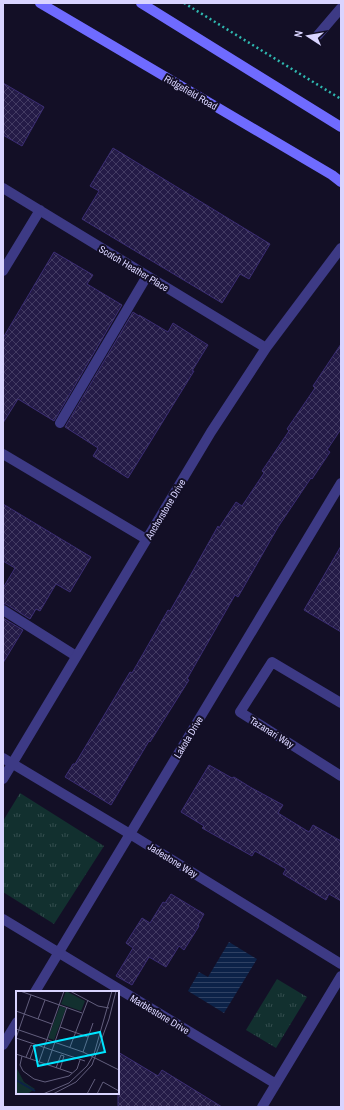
<svg xmlns="http://www.w3.org/2000/svg" width="344" height="1110" font-family="'Archivo Narrow',sans-serif">
	<style>
		.grass { fill: url(#grass-tufts) }
		.water { fill: url(#water-rules) }
		.building { fill: url(#building-cross-hatch); stroke: #3b2d73 }
		.lines { fill: none; stroke-linecap: round; stroke-linejoin: round }
		.path { stroke: #2fb8b0; stroke-width: 2.5; stroke-dasharray: 2 3; stroke-linecap: butt }
		.lane { stroke: #3d3a85; stroke-width: 10 }
		.street { stroke: #3d3a85; stroke-width: 10 }
		.secondary { stroke: #6f6bff; stroke-width: 10 }
		.labels { text-anchor: middle; stroke-width: 4; stroke-linejoin: round; paint-order: stroke }
		.street-label { font-size: 10px; fill: #d9d4ff; stroke: #130f26 }
		.inset-river { fill: none; stroke: #0c2248; stroke-width: 2 }
		.inset-road { fill: none; stroke: #625e7d; stroke-width: 1 }
		.view { fill: #00e5ff; fill-opacity: 0.15; stroke: #00e5ff; stroke-width: 2 }
		.inset-edge { fill: none; stroke: #d9d4ff; stroke-width: 2 }
	</style>
	<defs>
		<pattern id="grass-tufts" width="24" height="20" patternUnits="userSpaceOnUse"><rect width="24" height="20" fill="#12302f"/><path d="M3 7l-1-3M5 7V3M7 7l1-3M15 17l-1-3M17 17v-4M19 17l1-3" fill="none" stroke="#344d4e"/></pattern>
		<pattern id="water-rules" width="6" height="5" patternUnits="userSpaceOnUse"><rect width="6" height="5" fill="#0c2248"/><path d="M0 2.5h6" fill="none" stroke="#2f4163"/></pattern>
		<pattern id="building-cross-hatch" width="8" height="8" patternUnits="userSpaceOnUse"><rect width="8" height="8" fill="#241b47"/><path d="M0 0l8 8M0 8l8-8" fill="none" stroke="#433b63"/></pattern>
	</defs>
	<rect width="100%" height="100%" fill="#130f26"/>
	<path class="grass" d="M20,793L104,846L54,924L3,892V821Z
		M277,979L307,997L276,1048L246,1030Z"/>
	<path class="water" d="M229,942L257,959L224,1013L188,991L199,972L208,977Z"/>
	<path class="building" d="M3,83L44,107L22,146L3,135Z
		M113,148L270,244L249,279L240,274L222,303L82,219L99,191L90,186Z
		M54,252L93,275L87,284L122,305L54,421L18,399L3,423V338Z
		M133,312L139,316V315L168,332L173,323L208,345L192,371H194L128,478L93,456L98,448L65,427Z
		M341,344V429L327,450L330,452L312,479L311,478L278,527L238,597L235,595L187,679L189,680L150,742L149,741L111,805L65,777L73,764H75L130,672L132,673L143,654L168,610L170,611L194,569L218,526L219,528L236,502L242,506L264,473L262,471L289,431L287,429L315,388L313,386Z
		M3,504L91,557L70,592L56,584L40,611L36,609L30,619L6,604H3V588L15,568L3,561Z
		M341,546V632L304,610Z
		M3,618L23,630L3,663Z
		M209,765L232,778L234,777L250,787L283,805L278,813L309,832L313,825L341,841V901L329,894L326,900L283,874L286,869L255,851L252,856L202,828L204,826L181,812Z
		M171,894L204,914L198,925L199,926L184,950L179,946L166,967L149,957L132,985L116,976L133,948L126,943L142,918L150,923L163,902L165,903Z
		M118,1052L158,1076L162,1070L222,1107H118Z"/>
	<g class="lines">
		<path class="path" d="M184,3L341,99"/>
		<path class="lane" d="M318,35L341,8
			M60,423L147,276
			M3,610L76,656"/>
		<path class="street" d="M3,188L266,348
			M3,271L40,210
			M3,454L146,539
			M341,703L272,662L240,712L341,776
			M3,758L130,834L341,964
			M3,779L211,432L266,348L341,248
			M3,919L276,1084
			M35,992L341,483
			M3,1045L17,1022
			M262,1107L341,976"/>
		<path class="secondary" d="M40,3L332,175L341,182
			M141,3L341,127"/>
	</g>
	<g class="labels">
		<g class="street-label">
			<text transform="translate(191 92) rotate(30)" y="4">Ridgefield Road</text>
			<text transform="translate(134 268) rotate(31)" y="4">Scotch Heather Place</text>
			<text transform="translate(165 509) rotate(-59)" y="4">Anchorstone Drive</text>
			<text transform="translate(272 732) rotate(32)" y="4">Tazanari Way</text>
			<text transform="translate(188 737) rotate(-59)" y="4">Lakota Drive</text>
			<text transform="translate(173 860) rotate(32)" y="4">Jadestone Way</text>
			<text transform="translate(160 1014) rotate(31)" y="4">Marblestone Drive</text>
		</g>
	</g>
	<g transform="translate(16 991)">
		<rect width="103" height="103" fill="#130f26"/>
		<path d="M50,0L69,10L65,20L45,13ZM44,15L50,17L38,49L32,47Z" fill="#12302f"/>
		<path d="M0,67V76L8,91L19,98L11,103H0Z" fill="#12302f"/>
		<path class="inset-river" d="M0,89L19,100"/>
		<path class="inset-road" d="M4,0L66,22M54,0L82,15L93,17M0,20L36,33M22,28L29,9M44,36L72,46M0,38L67,61L103,79M0,47L69,70M0,47L15,4M54,56L72,9M67,61L77,32M0,63L56,82M6,65L4,74L7,80L18,88L29,91L53,85L61,78L64,69M10,66L15,54L18,56L14,68M23,71L48,0M31,74L51,16M40,77L45,64L48,65L44,78M27,103L53,92L71,75L78,63L96,0M37,103L60,91L76,74L93,28L100,0M71,103L79,88M81,103L87,91L103,100"/>
		<path class="view" d="M84,41L89,61L22,75L18,55Z"/>
		<rect width="103" height="103" class="inset-edge"/>
	</g>
	<rect width="344" height="1110" fill="none" stroke="#d9d4ff" stroke-width="8"/>
	<g transform="translate(308 36) rotate(282)" stroke="#130f26" stroke-width="3" paint-order="stroke">
	<path d="M0-3L7 15L0 10L-7 15Z" fill="#d9d4ff"/>
	<text y="-6" font-size="11" font-weight="bold" text-anchor="middle" fill="#d9d4ff">N</text>
	</g>
</svg>
